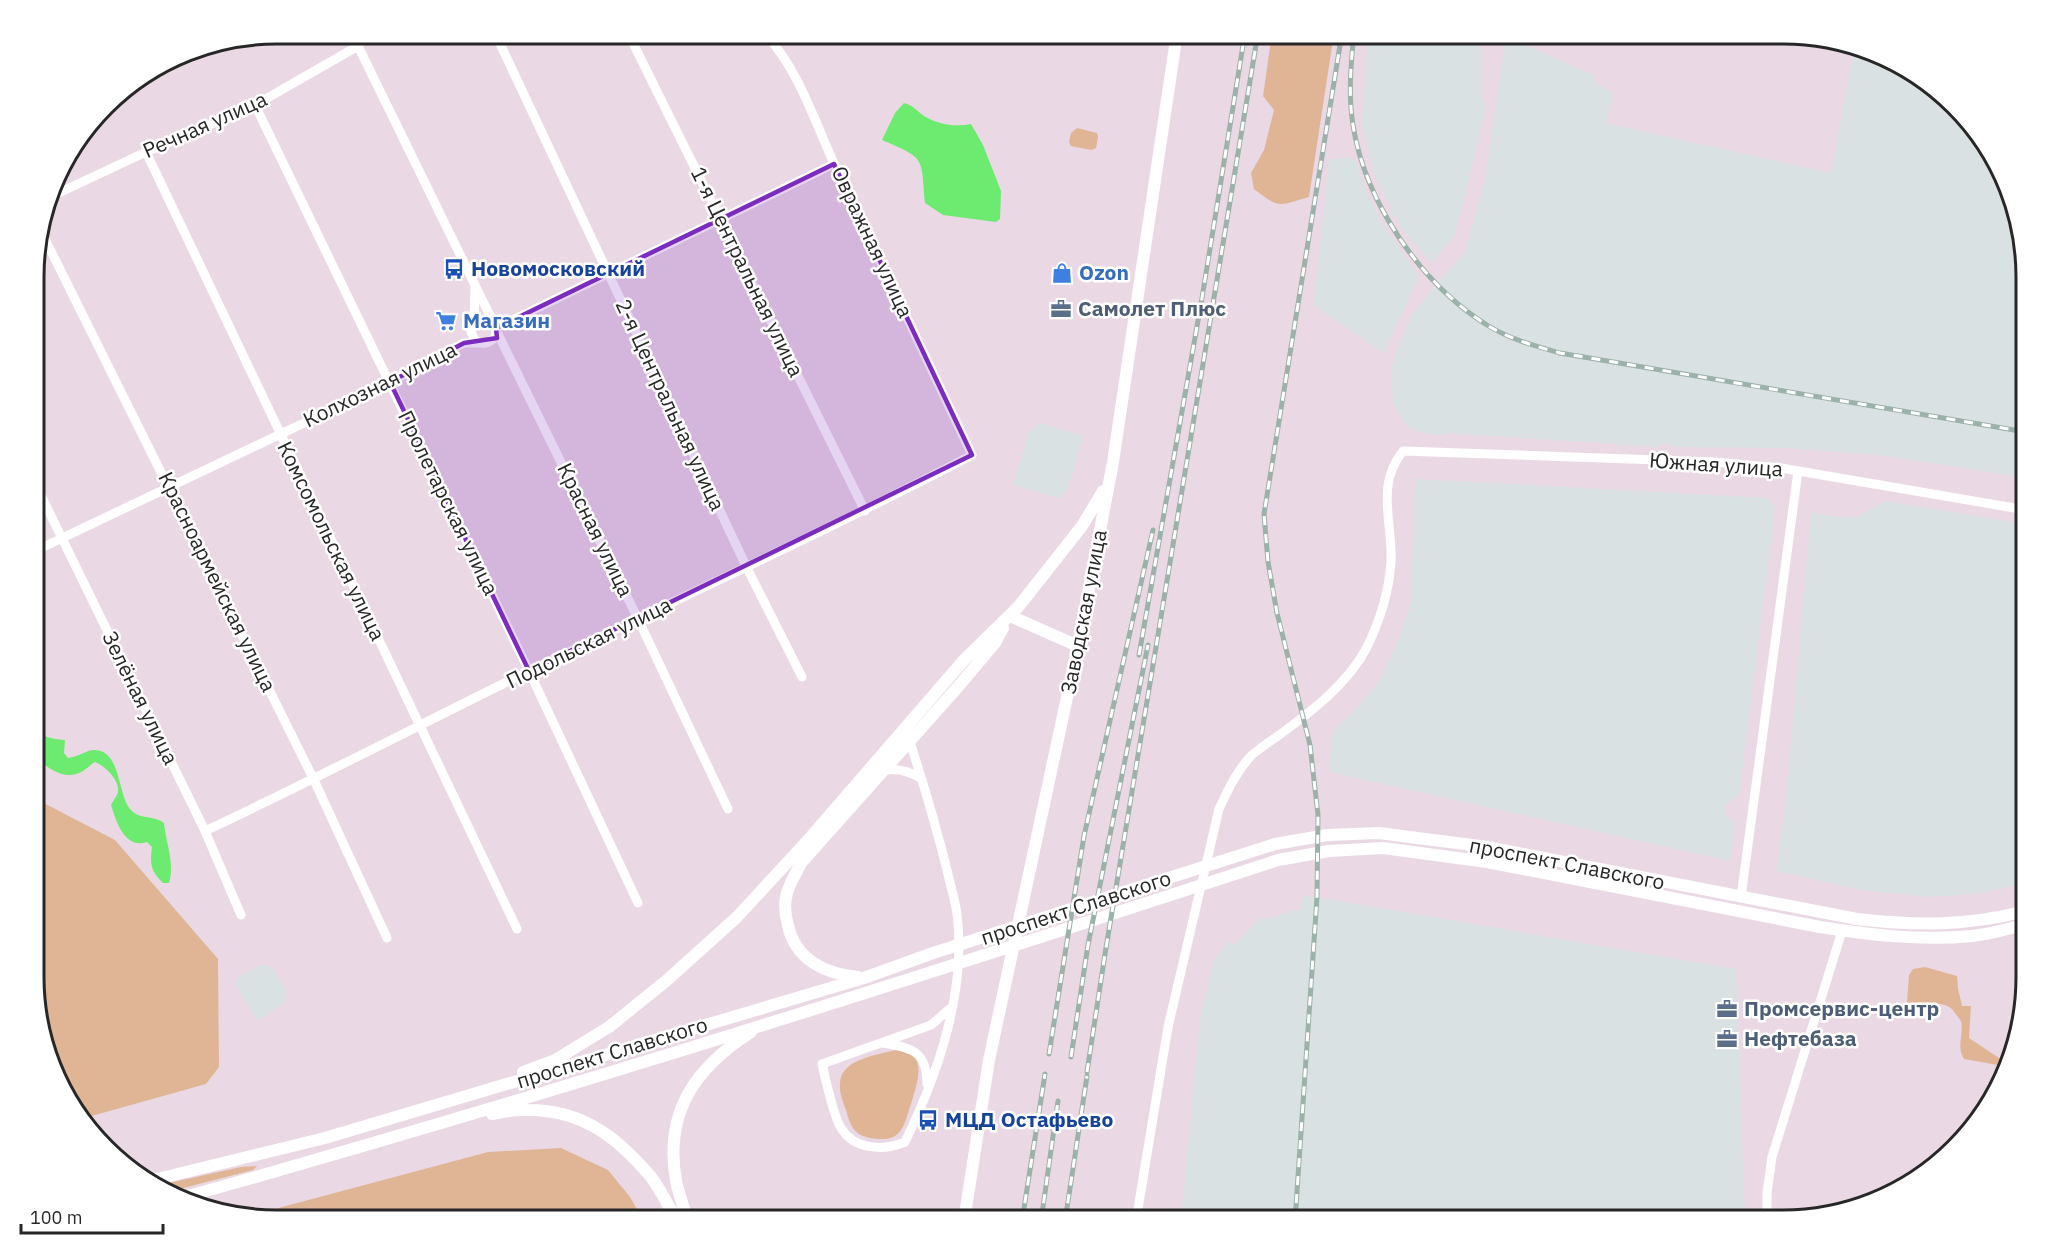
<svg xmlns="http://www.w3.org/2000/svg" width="2060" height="1254" font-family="'IBM Plex Sans',sans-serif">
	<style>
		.industrial { fill: #dae1e2 }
		.green { fill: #dfb596 }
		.water { fill: #6dea70 }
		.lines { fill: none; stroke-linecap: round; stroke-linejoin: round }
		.street { stroke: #fff; stroke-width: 9 }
		.secondary { stroke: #fff; stroke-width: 12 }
		.rail-casing { stroke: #9cb1a9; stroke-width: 5 }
		.rail { stroke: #fff; stroke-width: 3; stroke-dasharray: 9; stroke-linecap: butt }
		.marked { fill: #7b2cbf; fill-opacity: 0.2; stroke: #7b2cbf; stroke-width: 4.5; stroke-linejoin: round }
		.labels { text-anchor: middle; stroke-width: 5; stroke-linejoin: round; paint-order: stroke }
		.street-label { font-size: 21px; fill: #272727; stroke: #fff }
		.transit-label { font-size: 21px; font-weight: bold; fill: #164399; stroke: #fff; text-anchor: start }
		.shop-label { font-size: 21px; font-weight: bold; fill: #366cbe; stroke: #fff; text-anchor: start }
		.service-label { font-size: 21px; font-weight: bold; fill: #4e5e75; stroke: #fff; text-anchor: start }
		.rim { fill: none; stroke: #272727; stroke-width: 3 }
	</style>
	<rect width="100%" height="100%" fill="#ead9e4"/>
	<path class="industrial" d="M1368,33H1478L1477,41L1482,52L1481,98L1486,106L1455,236L1431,263L1400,226L1397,217L1390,216L1391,207L1376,179L1362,123Z
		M1506,37L1594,75L1595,83L1613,92L1606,123L1831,173L1855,45L1861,46L1918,74L1994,155L2026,261V478L1887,456L1786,448L1674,447L1671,444H1661L1658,447L1449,433L1443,435L1422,433L1407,426L1393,404L1391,371L1396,352L1411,317L1435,286L1465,253L1485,180Z
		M1354,158L1366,190L1381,221L1419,277L1383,353L1314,305L1329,159Z
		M1041,423L1083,436L1068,489L1059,498L1013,485L1029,432Z
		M1415,479L1768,498L1775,507L1739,795L1726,804L1725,813L1735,824L1730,861L1329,772L1333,731L1360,705L1380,680L1397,644L1411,603Z
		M1885,501L2026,524V883L1982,893L1931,897L1862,890L1776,871L1786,801L1811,511L1827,516L1856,518Z
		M1304,895L1736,969L1745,1221H1181L1200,1018L1214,961L1228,942L1235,944L1259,919L1275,917L1293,910L1300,911Z
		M261,965L271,966L287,992L284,1003L258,1021L235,984L239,976Z"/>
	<path class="green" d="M1272,33H1334L1309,197C1278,206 1280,209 1254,189L1251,173L1264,150L1274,110L1263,96Z
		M1077,128L1097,133L1098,137L1096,148L1091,150L1071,146L1069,142L1071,133Z
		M35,794L38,800L115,840L218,959L219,1067L206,1084L81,1119L74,1112L35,1009Z
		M1925,967L1957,976L1958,988L1962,1006H1971L1969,1038L2005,1062L2010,1063L2009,1067L1964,1059C1956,1047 1964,1034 1961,1021C1960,1020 1956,1014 1955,1013C1943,995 1924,1011 1907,1003L1909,975L1913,969Z
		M896,1050C930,1050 917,1084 911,1104C907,1114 905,1130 895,1136C888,1141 871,1139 863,1136C852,1132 849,1121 846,1110C843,1102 839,1093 840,1083C841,1059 877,1055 896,1050Z
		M561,1148L608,1170L630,1197L644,1221H277L245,1217L488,1152Z
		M257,1166L253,1170L168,1192L155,1186L241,1167Z"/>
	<path class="water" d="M904,103C913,105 917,111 924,116C939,125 955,127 971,124L983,145L1001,191L1000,219L996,222L943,215L925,203C921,156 926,159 882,140L895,113Z
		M35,719C41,738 46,738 65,740L64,753L68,758C78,757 87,750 94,750C122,750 117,796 131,810C140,820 154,815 164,823C166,843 175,864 169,883H163C150,870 150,864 152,847L147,842C125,850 116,821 111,805C113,801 117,796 118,792C120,780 105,766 95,762C91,764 88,768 83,771C65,782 47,768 35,756Z"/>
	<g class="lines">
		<path class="street" d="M495,33L746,566L802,677
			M628,33L865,511
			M358,46L496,328L495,337C489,344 482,345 475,340L471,332L474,323L475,286
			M255,105L529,671L638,903
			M146,152L517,929
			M50,197L146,152L255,105L358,46L367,33
			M40,229L314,780L387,938
			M496,328L834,164
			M496,330L638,619L728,809
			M35,483L205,831L241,915
			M35,551L390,382L464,343H479
			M909,739C923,782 936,826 947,870C950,884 955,899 957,914C967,992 938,1074 905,1142C884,1151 854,1150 841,1128C833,1115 826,1081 822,1064L931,1025L953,1006
			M883,770C897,768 910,771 922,779
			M205,831C314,780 421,724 529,671C677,599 827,531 972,455C927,360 882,265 837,170C815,123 800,72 765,33
			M1741,897L1798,471
			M883,1043C912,1048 927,1051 927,1084
			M1136,1221L1168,1027L1219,809C1228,790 1237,770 1252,755C1261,747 1272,740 1282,733C1313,710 1347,684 1366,649C1379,623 1389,591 1391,562C1393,523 1375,485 1403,451L1714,462L1781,468L2026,510
			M1767,1221V1193L1772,1157L1842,931"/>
		<path class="secondary" d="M1010,616L1078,646
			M858,977C826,974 795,960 788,925C785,915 784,903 787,893C790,882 797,872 801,863L957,688L995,643L1003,628
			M523,1072L555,1060L609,1027L666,981L737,917L809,839L964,660L1019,606L1082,526L1103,491
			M492,1114C504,1112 517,1109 529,1110C583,1110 618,1138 651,1177C661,1190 668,1207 678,1221
			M145,1182L325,1138L864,978L933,953L1275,844L1327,835L1379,833L1487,847L1857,919C1918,926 1966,926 2026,911
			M181,1198C550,1095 914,979 1278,860L1329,851L1383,848L1487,862L1820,927C1870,935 1921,941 1972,936C1990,934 2009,929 2026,924
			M688,1221C684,1208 679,1195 676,1181C664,1112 695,1068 751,1032
			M964,1221L989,1060L1078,646L1113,462L1177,33"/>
		<g class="rail-casing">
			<path id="rail" d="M1354,33C1351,64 1348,94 1353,125C1365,202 1421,284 1487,325C1509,339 1535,346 1560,353L2026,432
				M1139,655L1202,298L1245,33
				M1049,1054L1084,836L1153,530
				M1071,1057L1088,945L1148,645
				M1087,1072L1105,954L1258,33
				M1022,1221L1045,1074
				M1041,1221L1058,1101
				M1065,1221L1087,1076
				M1295,1221L1317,897L1318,815L1310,745L1277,613L1268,562L1264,514L1342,33"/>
		</g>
		<use href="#rail" class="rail"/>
	</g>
	<path class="marked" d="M834,164L972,455L529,671L390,382L464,343L497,338L496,328Z"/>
	<defs>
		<g id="bus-bare" transform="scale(1.62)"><path d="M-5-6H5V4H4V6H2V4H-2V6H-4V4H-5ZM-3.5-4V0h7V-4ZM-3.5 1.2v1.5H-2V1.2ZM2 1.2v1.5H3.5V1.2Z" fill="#1a4fb4" stroke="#fff" stroke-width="2.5" paint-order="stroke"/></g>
		<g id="shop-bare" transform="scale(1.62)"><path d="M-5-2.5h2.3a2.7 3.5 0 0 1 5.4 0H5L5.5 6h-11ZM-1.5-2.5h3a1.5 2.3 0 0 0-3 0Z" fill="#3f7fe0" stroke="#fff" stroke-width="2.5" paint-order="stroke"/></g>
		<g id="office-bare" transform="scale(1.62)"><path d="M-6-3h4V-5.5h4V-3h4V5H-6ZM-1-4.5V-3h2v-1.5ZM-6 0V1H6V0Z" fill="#5c6f8a" stroke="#fff" stroke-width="2.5" paint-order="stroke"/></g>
		<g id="supermarket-bare" transform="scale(1.62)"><path d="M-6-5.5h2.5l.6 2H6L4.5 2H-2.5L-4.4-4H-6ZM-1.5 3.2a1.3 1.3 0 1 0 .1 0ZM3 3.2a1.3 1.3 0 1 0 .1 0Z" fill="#3f7fe0" stroke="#fff" stroke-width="2.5" paint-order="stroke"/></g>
	</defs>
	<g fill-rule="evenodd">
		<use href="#bus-bare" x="454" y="269"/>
		<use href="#shop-bare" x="1062" y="273"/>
		<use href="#office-bare" x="1061" y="309"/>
		<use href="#supermarket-bare" x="446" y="321"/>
		<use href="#office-bare" x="1727" y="1009"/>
		<use href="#office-bare" x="1727" y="1039"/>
		<use href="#bus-bare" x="928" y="1120"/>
	</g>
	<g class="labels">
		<g class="street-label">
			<text transform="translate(205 125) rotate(-24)" y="7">Речная улица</text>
			<text transform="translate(872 242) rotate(65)" y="7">Овражная улица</text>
			<text transform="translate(747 272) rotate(64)" y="7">1-я Центральная улица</text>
			<text transform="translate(380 385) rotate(-26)" y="7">Колхозная улица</text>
			<text transform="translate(670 405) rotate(65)" y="7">2-я Центральная улица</text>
			<text transform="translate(1716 465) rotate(4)" y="7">Южная улица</text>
			<text transform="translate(448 503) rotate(64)" y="7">Пролетарская улица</text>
			<text transform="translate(595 530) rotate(64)" y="7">Красная улица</text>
			<text transform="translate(331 541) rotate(64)" y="7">Комсомольская улица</text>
			<text transform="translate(217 582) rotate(64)" y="7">Красноармейская улица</text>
			<text transform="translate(1084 612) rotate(-79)" y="7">Заводская улица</text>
			<text transform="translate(589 643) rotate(-26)" y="7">Подольская улица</text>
			<text transform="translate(140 698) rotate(64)" y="7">Зелёная улица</text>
			<text transform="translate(1567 864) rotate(11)" y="7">проспект Славского</text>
			<text transform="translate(1076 908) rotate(-18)" y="7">проспект Славского</text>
			<text transform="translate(612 1053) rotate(-17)" y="7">проспект Славского</text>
		</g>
		<g class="transit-label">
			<text x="471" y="276">Новомосковский</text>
			<text x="945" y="1127">МЦД Остафьево</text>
		</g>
		<g class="shop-label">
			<text x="1079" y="280">Ozon</text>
			<text x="463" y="328">Магазин</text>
		</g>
		<g class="service-label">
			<text x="1078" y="316">Самолет Плюс</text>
			<text x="1744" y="1016">Промсервис-центр</text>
			<text x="1744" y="1046">Нефтебаза</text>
		</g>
	</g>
	<path d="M0 0H2060V1254H0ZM277 44H1783A233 233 0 0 1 2016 277V977A233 233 0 0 1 1783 1210H277A233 233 0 0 1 44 977V277A233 233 0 0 1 277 44Z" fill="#fff" fill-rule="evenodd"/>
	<path class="rim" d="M277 44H1783A233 233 0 0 1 2016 277V977A233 233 0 0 1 1783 1210H277A233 233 0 0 1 44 977V277A233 233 0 0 1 277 44Z"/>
	<path d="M21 1224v9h142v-9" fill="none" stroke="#272727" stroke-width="3"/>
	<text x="30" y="1224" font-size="18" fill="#272727" stroke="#ffffff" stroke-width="4.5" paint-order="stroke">100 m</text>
</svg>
